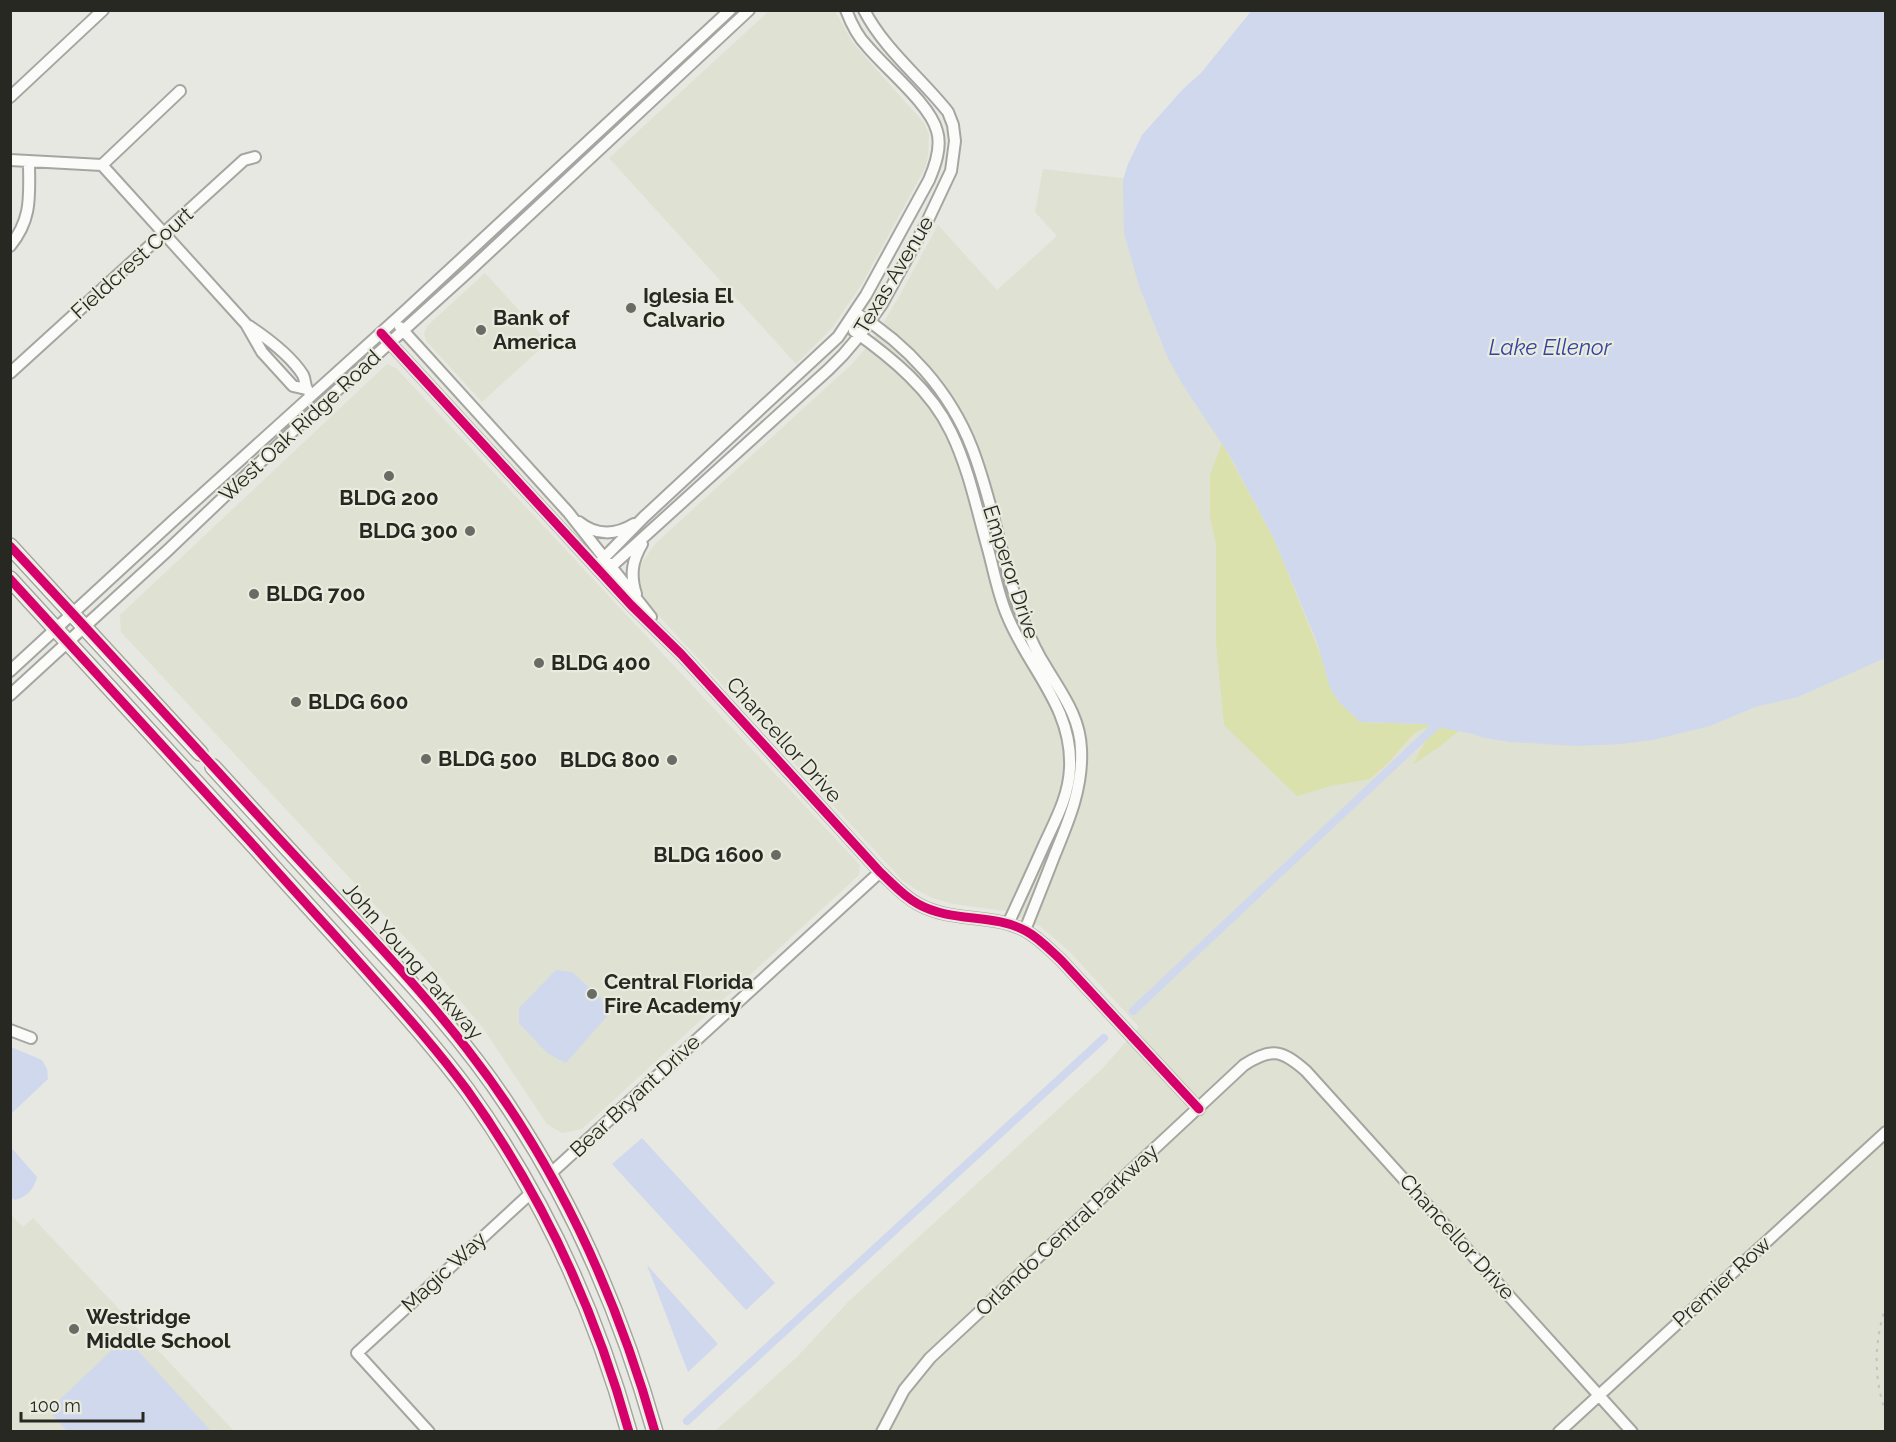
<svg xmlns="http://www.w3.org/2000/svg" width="1896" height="1442" font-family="Raleway,sans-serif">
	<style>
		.built { fill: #dfe1d2 }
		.green { fill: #dbe1ad }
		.water { fill: #d0d8ee }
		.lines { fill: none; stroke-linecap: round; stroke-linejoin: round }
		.canal { stroke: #d0d8ee; stroke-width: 8 }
		.minor-casing { stroke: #a5a6a1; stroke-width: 14 }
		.highway-casing { stroke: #a5a6a1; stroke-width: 18 }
		.minor { stroke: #fbfcfa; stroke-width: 10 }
		.highway { stroke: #fbfcfa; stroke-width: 15 }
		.rail { stroke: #c2c3c2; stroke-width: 2; stroke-dasharray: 3 6; stroke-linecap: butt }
		.cycleway-casing { stroke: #e9ebde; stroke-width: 13 }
		.cycleway { stroke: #d6006c; stroke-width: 9 }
		.poi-dot { fill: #6a6b65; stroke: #e9ebde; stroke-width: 2 }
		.labels { text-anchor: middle; stroke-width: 4.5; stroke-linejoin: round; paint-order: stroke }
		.street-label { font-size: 21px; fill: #272822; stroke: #e9ebde }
		.poi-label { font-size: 21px; font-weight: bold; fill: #272822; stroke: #e9ebde; text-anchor: start }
		.water-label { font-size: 22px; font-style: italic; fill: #3343a3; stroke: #e9ebde }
	</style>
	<rect width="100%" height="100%" fill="#e7e8e1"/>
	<path class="built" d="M770,10L835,11L853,43L924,123L929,135L928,156L925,168L862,284L832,328L796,364L609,158Z
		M1043,169L1164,183L1885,575V1431H715L797,1357L849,1301L1103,1068L1139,1027L1069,951L1041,927L1005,911L953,904L932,898L917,890L902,880L647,603L641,593L639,583V573L642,562L656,543L852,364L873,340L900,295L938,225L997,290L1057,236L1035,212Z
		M485,273L548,342L482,402L427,342L424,334L427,326Z
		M387,364L396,368L860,865L859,875L582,1129L562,1133L547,1124L483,1028L427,961L121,632L120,615Z
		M10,1214L23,1227L33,1218L234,1431H11Z"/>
	<path class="green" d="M1222,443L1274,539L1323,661L1360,722L1423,724L1459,731L1440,746L1413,765L1429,734L1425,728L1414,733L1388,763L1370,779L1330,786L1297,796L1224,725L1216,642V545L1210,515V475Z"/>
	<path class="water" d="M1252,10L1885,11V658L1798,697L1755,707L1710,726L1653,740L1621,744L1577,746L1510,742L1485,738L1473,734L1423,724L1360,722L1339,702L1330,688L1317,642L1274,539L1230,456L1181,382L1167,356L1139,286L1124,233L1123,180L1128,164L1142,135L1184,88L1201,73Z
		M556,970L572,972L600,997L609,1014L566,1063L547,1053L519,1023V1008Z
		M11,1047L42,1060L47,1069L48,1079L11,1114Z
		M642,1138L775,1283L746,1310L612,1164Z
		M10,1146L37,1177C34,1189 27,1197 15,1200L11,1198Z
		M647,1265L718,1344L688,1372Z
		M132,1344L211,1431H67L52,1414L51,1408L115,1347Z"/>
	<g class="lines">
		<path class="canal" d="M1133,1011L1442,720
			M687,1421L1104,1038"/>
		<g class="minor-casing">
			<path id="minor" d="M10,97L103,10
				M10,160L102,165L246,324L262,352L293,386L306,389
				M102,165L180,91
				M10,246C33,218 29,194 29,161
				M856,313C907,344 950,391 972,448C994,505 1002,566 1024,622C1030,638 1037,653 1046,667C1062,694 1080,717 1081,749C1083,787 1069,820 1055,854C1045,880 1035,905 1025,930
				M249,326C267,338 291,356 303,375C306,381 304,387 309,392
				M400,327L568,512L651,617
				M854,331C892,358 931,390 951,432C969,469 977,510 988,549C994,571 998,594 1007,615C1028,668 1073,707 1070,768C1069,796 1055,821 1044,845C1032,872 1020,898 1008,924
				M381,333L631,605L681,654L880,872C892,883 903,896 918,904C952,923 993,913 1026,931C1039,938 1050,950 1061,960L1199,1109
				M10,373L244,160L255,157
				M579,522C596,536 616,535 634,524
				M596,566L644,517L838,337L866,295L929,180C935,166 942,147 937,131C930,104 886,69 867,46C857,36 851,23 846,10
				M603,574L828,370L843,355L860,335L882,304L926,224L951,171L955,141L953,125L948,112C921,78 884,49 864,10
				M636,594C630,575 632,561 642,544
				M10,671L175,519L404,312L730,10
				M10,695L166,552L313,412L468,272L749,10
				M10,1030L31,1038
				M550,1174L880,872
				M429,1432L357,1353L532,1192
				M882,1432L904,1390L930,1358L1244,1065C1272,1047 1282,1050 1306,1071L1632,1432
				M1559,1432L1886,1132"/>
		</g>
		<g class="highway-casing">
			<path id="highway" d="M10,546L200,753
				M10,579C92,669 174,759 256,848C295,892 335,935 374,979C406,1015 438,1051 467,1090C541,1193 595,1309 629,1432
				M213,767C263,821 313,876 363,931C415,987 466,1042 508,1106C575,1206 622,1316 655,1432"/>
		</g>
		<use href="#minor" class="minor"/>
		<use href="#highway" class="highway"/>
		<path class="rail" d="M1886,1305C1874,1343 1873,1376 1886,1414"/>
		<g class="cycleway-casing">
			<path id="cycleway" d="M381,333L631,605L681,654L880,872C892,883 903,896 918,904C952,923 993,913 1026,931C1039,938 1050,950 1061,960L1199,1109
				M10,546C99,641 186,737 274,833C339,904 408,973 467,1049C556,1163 616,1293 655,1432
				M10,579C92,669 174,759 256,848C295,892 335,935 374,979C406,1015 438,1051 467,1090C541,1193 595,1309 629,1432"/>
		</g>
		<use href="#cycleway" class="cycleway"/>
	</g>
	<g class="poi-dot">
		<circle cx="631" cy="308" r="6"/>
		<circle cx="481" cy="330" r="6"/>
		<circle cx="389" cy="476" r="6"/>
		<circle cx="470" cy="531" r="6"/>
		<circle cx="254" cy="594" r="6"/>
		<circle cx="539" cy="663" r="6"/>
		<circle cx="296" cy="702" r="6"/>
		<circle cx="426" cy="759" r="6"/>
		<circle cx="672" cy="760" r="6"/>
		<circle cx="776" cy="855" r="6"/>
		<circle cx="592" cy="994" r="6"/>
		<circle cx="74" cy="1329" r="6"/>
	</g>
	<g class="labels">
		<g class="street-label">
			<text transform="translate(132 263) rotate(-42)" y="7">Fieldcrest Court</text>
			<text transform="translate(894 275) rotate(-59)" y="7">Texas Avenue</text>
			<text transform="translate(300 426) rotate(-43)" y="7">West Oak Ridge Road</text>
			<text transform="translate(1011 572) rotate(72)" y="7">Emperor Drive</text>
			<text transform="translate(784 740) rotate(48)" y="7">Chancellor Drive</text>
			<text transform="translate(413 961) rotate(49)" y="7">John Young Parkway</text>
			<text transform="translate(635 1096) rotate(-43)" y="7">Bear Bryant Drive</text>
			<text transform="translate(1067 1230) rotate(-43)" y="7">Orlando Central Parkway</text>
			<text transform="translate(1457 1237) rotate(48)" y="7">Chancellor Drive</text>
			<text transform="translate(444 1272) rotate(-43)" y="7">Magic Way</text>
			<text transform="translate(1722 1282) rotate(-42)" y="7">Premier Row</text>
		</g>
		<g class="poi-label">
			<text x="643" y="303">Iglesia El<tspan x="643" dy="24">Calvario</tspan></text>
			<text x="493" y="325">Bank of<tspan x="493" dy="24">America</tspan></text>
			<text x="389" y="505" text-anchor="middle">BLDG 200</text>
			<text x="458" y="538" text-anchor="end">BLDG 300</text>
			<text x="266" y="601">BLDG 700</text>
			<text x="551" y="670">BLDG 400</text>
			<text x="308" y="709">BLDG 600</text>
			<text x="438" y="766">BLDG 500</text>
			<text x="660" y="767" text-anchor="end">BLDG 800</text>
			<text x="764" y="862" text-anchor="end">BLDG 1600</text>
			<text x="604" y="989">Central Florida<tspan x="604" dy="24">Fire Academy</tspan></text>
			<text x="86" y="1324">Westridge<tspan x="86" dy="24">Middle School</tspan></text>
		</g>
		<g class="water-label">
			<text x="1550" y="355">Lake Ellenor</text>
		</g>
	</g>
	<rect width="1896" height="1442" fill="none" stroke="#272822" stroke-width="24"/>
	<path d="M21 1412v9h122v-9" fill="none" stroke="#272822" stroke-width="3"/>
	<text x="30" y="1412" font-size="18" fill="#272822" stroke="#e9ebde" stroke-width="4.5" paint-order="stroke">100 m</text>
</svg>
